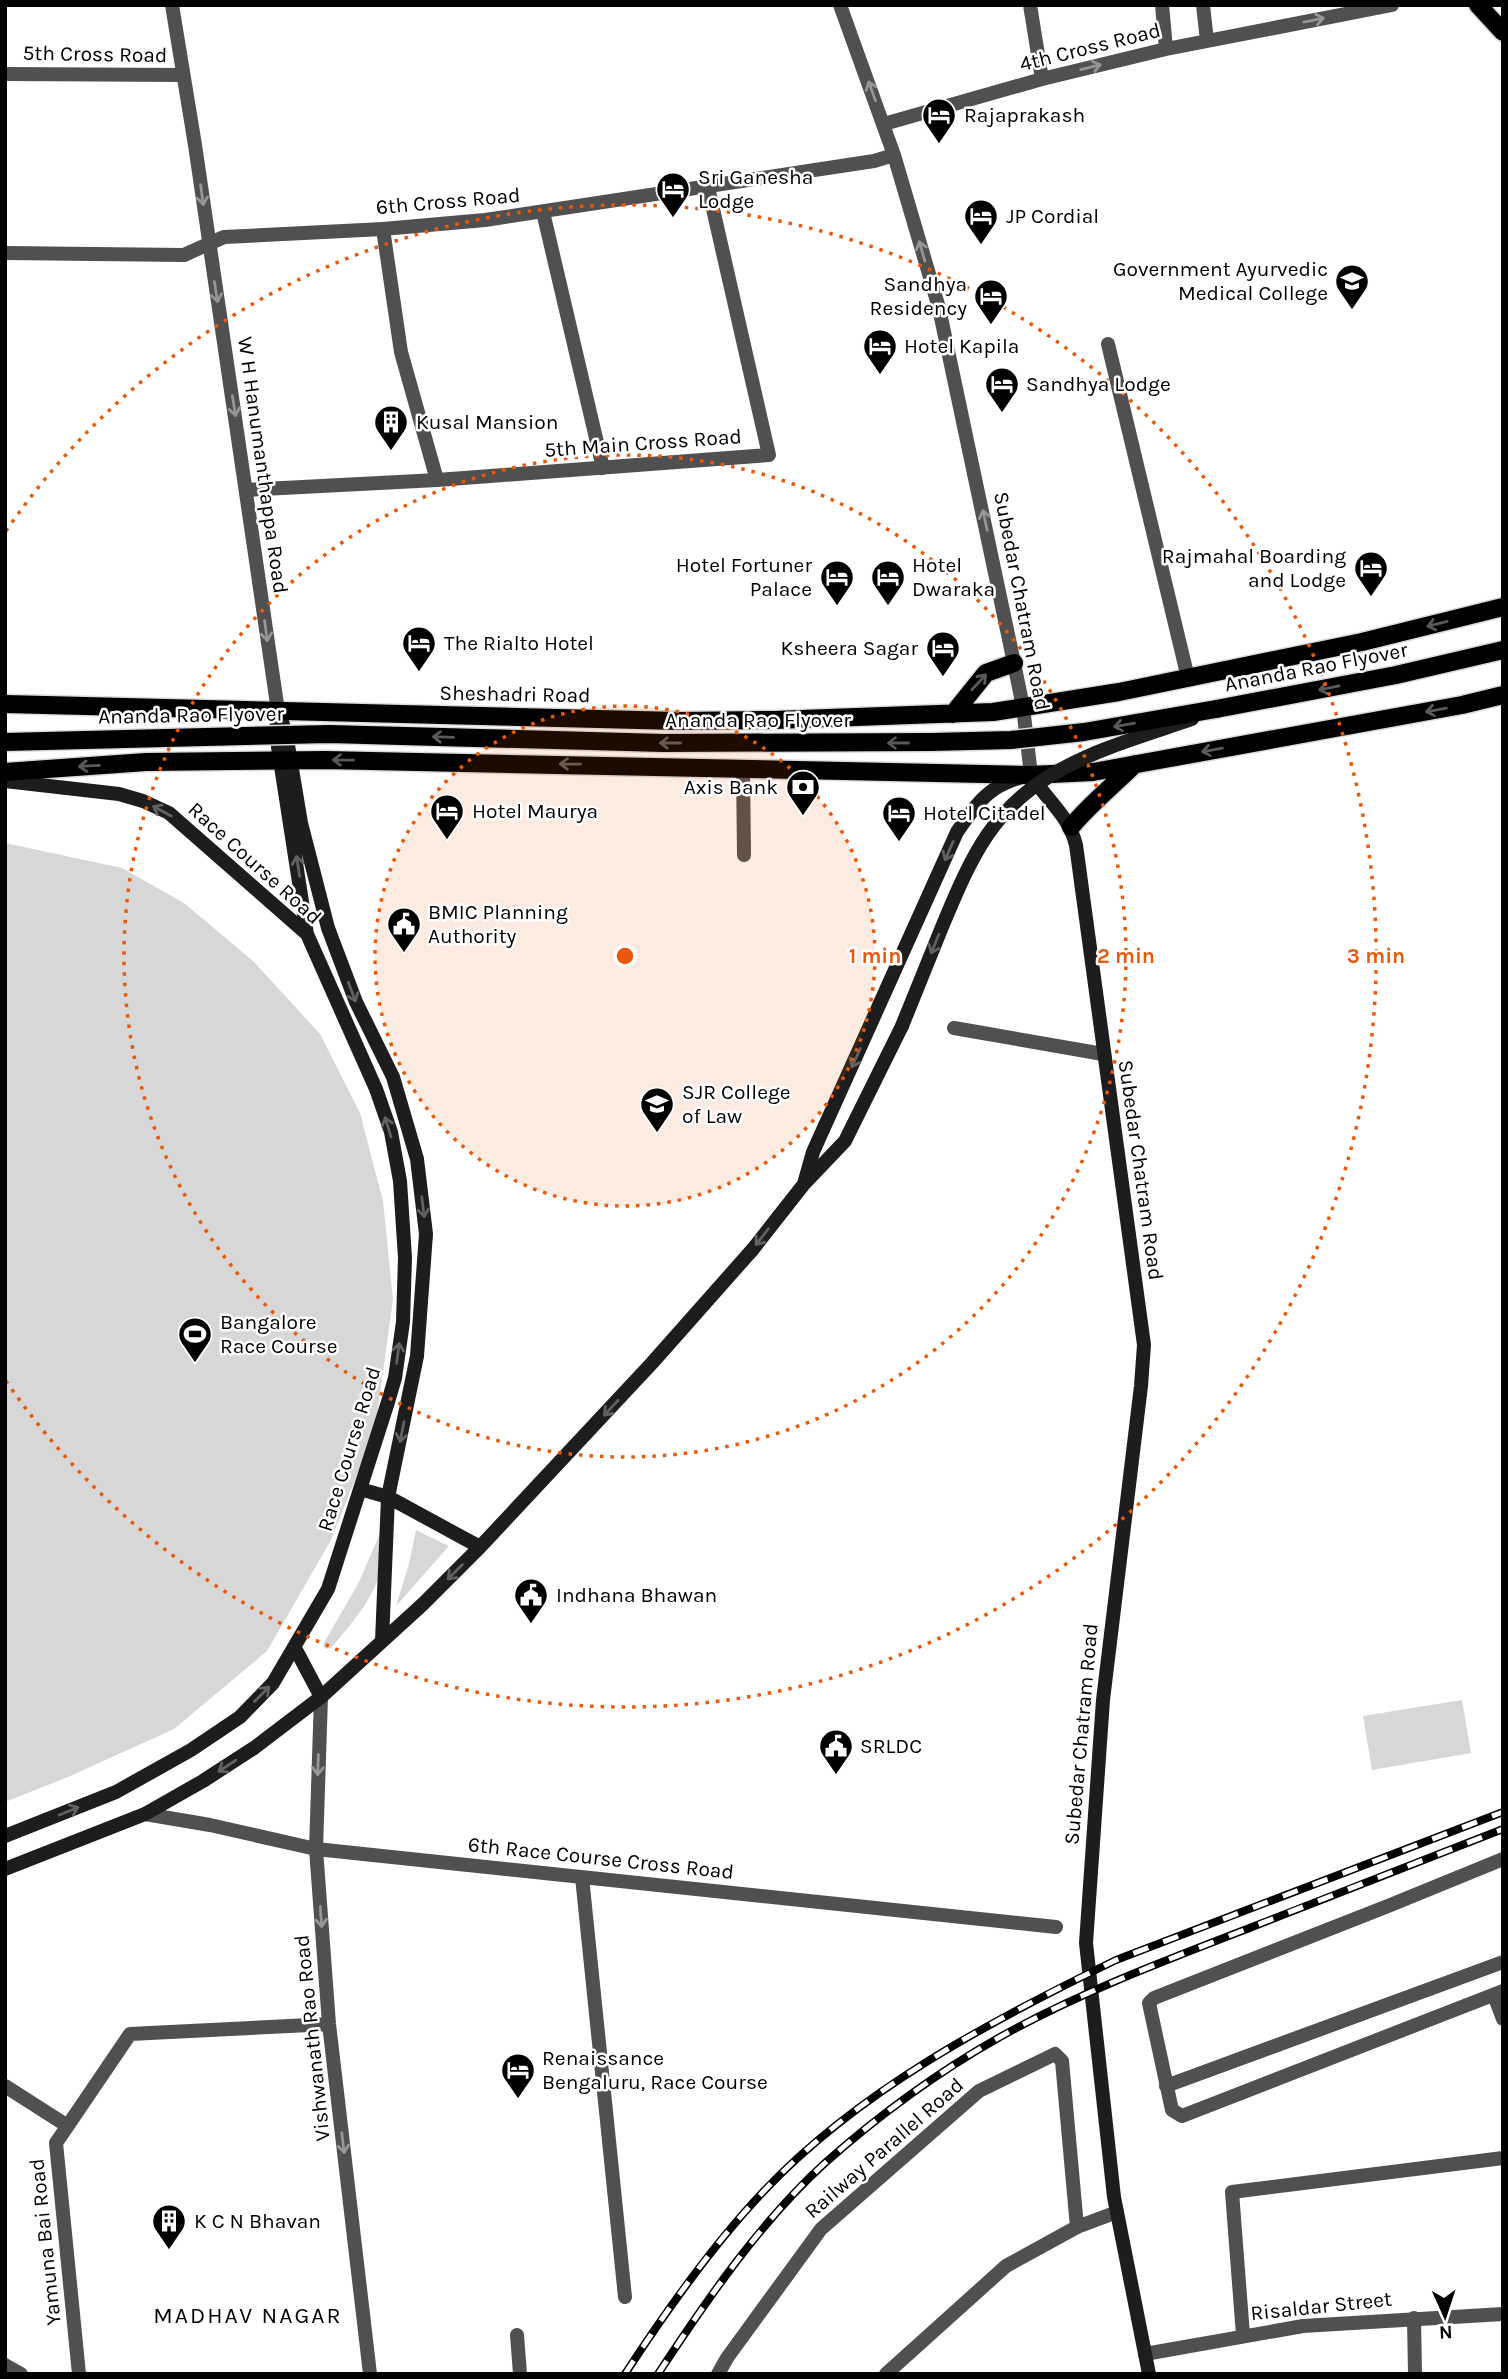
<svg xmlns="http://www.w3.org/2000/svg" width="1508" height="2379" font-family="Karla,sans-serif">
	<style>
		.green { fill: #d7d7d7 }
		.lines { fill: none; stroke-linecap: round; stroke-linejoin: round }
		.primary-casing { stroke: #dbdbdb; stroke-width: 21 }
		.minor { stroke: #505050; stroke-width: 14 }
		.tertiary { stroke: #505050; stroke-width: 14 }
		.secondary { stroke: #1d1d1d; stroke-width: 14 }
		.primary { stroke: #000; stroke-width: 18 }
		.rail-casing { stroke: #000; stroke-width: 8 }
		.rail { stroke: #fff; stroke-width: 5; stroke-dasharray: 16; stroke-linecap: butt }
		.primary-bridge-casing { stroke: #dbdbdb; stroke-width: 21; stroke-linecap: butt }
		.secondary-bridge { stroke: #1d1d1d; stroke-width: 14 }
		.primary-bridge { stroke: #000; stroke-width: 18 }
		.oneway { stroke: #969696 }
		.oneway2 { stroke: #595959 }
		.oneway3 { stroke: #616161 }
		.ring { fill: none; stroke: #e8590c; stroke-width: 3.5; stroke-dasharray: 3.5 7 }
		.labels { text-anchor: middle; stroke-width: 5; stroke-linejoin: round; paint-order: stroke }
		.street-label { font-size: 21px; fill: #000; stroke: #fff }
		.poi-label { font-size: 21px; fill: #000; stroke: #fff; text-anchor: start }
		.neighbourhood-label { font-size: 23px; letter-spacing: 2px; fill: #000; stroke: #fff }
		.centre { fill: #e8590c; stroke: #fff; stroke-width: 3.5 }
		.ring-label { font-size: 21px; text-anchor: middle; font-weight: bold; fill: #e8590c; stroke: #fff; stroke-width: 5; stroke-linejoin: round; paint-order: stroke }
	</style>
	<rect width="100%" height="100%" fill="#fff"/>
	<path class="green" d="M5,843L122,868L184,903L253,961L320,1034L360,1113L383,1201L393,1299L375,1430L331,1540L267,1651L174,1729L68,1777L5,1802Z
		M416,1530L449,1546L396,1606L409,1564Z
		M381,1531C381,1542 383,1554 382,1564C376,1597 352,1623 331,1648L326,1649L323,1646L325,1641L358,1584Z
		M1462,1700L1471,1753L1372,1770L1363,1716Z"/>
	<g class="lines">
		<g class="primary-casing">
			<path id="primary" d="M1478,5L1503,32
				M5,704L678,721L774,720L993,712L1119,692L1362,642L1503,607
				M1216,709L1396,675L1503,650
				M953,714L986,673L1014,663
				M5,772L146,762L325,760L1031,775L1093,772L1462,705L1503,695
				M1071,827C1090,804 1114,785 1135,764"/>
		</g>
		<path class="minor" d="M1030,5L1042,79
			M1162,5L1166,49
			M1203,5L1207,41
			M5,74L183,75
			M884,124L1042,79L1166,49L1392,5
			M543,212L603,468
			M383,229L401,352L437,480
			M1108,344L1188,678
			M246,490L437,480L769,455L708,187
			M743,767L744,855
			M954,1028L1103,1054
			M321,1697L316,1849L329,2024L370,2374
			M145,1814L210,1825L316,1849L1056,1927
			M1503,1859L1388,1906L1154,1998L1149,2003L1172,2110L1182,2116L1503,1991
			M582,1877L625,2297
			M1494,1995L1503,2019
			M5,2086L66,2125
			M1166,2086L1503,1962
			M1414,2318L1415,2374
			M517,2335L520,2374
			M1243,2335L1232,2192L1503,2158
			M5,2365L21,2374
			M79,2374L56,2143L130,2034L329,2024
			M718,2374L727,2358L821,2229L979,2091L1055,2054L1062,2061L1077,2227
			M886,2374L1006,2266L1077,2227L1117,2212"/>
		<path class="tertiary" d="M172,5L195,145L278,711
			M840,5L894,155L939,308L1014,663L1023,707L1031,775
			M5,253L184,255L224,237L383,229L485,220L874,161L894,155
			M1145,2354L1303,2326L1503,2314"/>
		<path class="secondary" d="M278,711L286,733L301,823L328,928L356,1002L393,1077L417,1159L426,1234L417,1356L388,1497L382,1641
			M276,727V734L307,934
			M5,781L119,794L143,801L169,813L307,934L376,1089L391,1132L400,1181L405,1258L403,1322L395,1378L388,1402L328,1589L273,1683L240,1717L191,1750L116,1792L5,1836
			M805,1183L845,1141L902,1026
			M360,1489L388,1497L480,1547
			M295,1648L321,1697
			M5,1869L145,1814L203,1781L254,1748L321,1697L423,1604L480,1547L652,1363L753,1249L804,1184L813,1152L957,832C979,800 991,783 1031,775C1047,801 1068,814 1076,845L1144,1345L1141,1386L1103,1700L1086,1943L1114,2197L1149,2374"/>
		<use href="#primary" class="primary"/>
		<g class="rail-casing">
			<path id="rail" d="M625,2374C666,2311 711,2247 763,2192C859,2090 991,2021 1116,1960L1503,1812
				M658,2374C706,2301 760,2222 825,2163C879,2115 938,2072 1000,2037C1080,1992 1167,1960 1252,1927C1335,1894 1419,1862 1503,1829"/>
		</g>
		<use href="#rail" class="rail"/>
		<g class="primary-bridge-casing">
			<path id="primary-bridge" d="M5,742L329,734L663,743L931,742L1011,740L1084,732L1216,709"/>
		</g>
		<path class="secondary-bridge" d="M902,1026C915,993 929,960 942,927C971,858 992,806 1062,769C1102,747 1149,734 1192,719"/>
		<use href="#primary-bridge" class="primary-bridge"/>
	</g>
	<defs><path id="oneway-shaft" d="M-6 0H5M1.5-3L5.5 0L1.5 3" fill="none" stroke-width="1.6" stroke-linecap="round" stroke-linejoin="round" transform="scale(1.75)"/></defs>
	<g class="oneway">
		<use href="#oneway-shaft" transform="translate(1314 20) rotate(-11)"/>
		<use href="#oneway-shaft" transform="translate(1091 67) rotate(-14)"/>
		<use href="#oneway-shaft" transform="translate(872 91) rotate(-110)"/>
		<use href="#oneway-shaft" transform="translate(202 195) rotate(82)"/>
		<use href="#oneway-shaft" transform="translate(922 251) rotate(-106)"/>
		<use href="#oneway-shaft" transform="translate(216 292) rotate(81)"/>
		<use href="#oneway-shaft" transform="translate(234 406) rotate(81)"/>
		<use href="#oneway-shaft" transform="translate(985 520) rotate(-102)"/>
		<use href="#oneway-shaft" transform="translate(266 631) rotate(82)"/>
		<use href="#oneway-shaft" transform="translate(318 1765) rotate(92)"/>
		<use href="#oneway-shaft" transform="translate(321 1917) rotate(86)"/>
		<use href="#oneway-shaft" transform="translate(343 2143) rotate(83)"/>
	</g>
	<g class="oneway2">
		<use href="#oneway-shaft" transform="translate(1437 624) rotate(166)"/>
		<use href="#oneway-shaft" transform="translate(979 682) rotate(-47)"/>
		<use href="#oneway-shaft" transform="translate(1329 688) rotate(169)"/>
		<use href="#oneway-shaft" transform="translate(1436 710) rotate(170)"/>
		<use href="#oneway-shaft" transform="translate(1124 725) rotate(170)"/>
		<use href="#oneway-shaft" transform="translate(443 737) rotate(-178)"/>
		<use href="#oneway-shaft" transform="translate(670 743) rotate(-180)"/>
		<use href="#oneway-shaft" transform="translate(898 743) rotate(180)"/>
		<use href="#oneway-shaft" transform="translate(1212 750) rotate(170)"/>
		<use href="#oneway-shaft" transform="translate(343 760) rotate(-179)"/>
		<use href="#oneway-shaft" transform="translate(570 764) rotate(-179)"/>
		<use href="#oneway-shaft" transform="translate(89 766) rotate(177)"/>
	</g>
	<g class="oneway3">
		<use href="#oneway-shaft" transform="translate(162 811) rotate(-152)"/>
		<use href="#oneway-shaft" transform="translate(949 851) rotate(114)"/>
		<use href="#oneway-shaft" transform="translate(298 866) rotate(-99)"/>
		<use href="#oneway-shaft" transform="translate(935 944) rotate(112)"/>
		<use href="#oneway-shaft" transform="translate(352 992) rotate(69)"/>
		<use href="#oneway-shaft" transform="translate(856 1058) rotate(115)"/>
		<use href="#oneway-shaft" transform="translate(388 1127) rotate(-107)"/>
		<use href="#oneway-shaft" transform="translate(423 1207) rotate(83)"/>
		<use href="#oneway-shaft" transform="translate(762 1237) rotate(128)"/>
		<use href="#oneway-shaft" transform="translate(398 1353) rotate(-82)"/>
		<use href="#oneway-shaft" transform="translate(611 1408) rotate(133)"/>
		<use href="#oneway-shaft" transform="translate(402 1432) rotate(101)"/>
		<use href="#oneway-shaft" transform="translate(455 1572) rotate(135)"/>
		<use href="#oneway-shaft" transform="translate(262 1694) rotate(-45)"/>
		<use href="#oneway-shaft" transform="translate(227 1766) rotate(147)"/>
		<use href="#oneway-shaft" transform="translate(69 1811) rotate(-22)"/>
	</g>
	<circle cx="625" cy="956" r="250" fill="#e8590c" fill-opacity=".12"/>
	<g class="ring">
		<circle cx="625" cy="956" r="250"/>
		<circle cx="625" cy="956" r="501"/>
		<path d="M6 531A751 751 0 1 1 6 1381"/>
	</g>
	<defs>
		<g id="hotel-pin" transform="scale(1.75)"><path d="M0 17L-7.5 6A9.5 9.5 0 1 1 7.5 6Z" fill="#000" stroke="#fff"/><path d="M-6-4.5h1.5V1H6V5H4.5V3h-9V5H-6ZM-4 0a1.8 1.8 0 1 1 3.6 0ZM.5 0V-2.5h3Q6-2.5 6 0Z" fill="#fff"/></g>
		<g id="university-pin" transform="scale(1.75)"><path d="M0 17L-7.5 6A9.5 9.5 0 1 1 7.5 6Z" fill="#000" stroke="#fff"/><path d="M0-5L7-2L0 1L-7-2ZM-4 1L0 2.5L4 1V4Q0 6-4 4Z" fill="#fff"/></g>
		<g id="building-pin" transform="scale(1.75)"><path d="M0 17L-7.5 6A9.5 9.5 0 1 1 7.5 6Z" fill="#000" stroke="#fff"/><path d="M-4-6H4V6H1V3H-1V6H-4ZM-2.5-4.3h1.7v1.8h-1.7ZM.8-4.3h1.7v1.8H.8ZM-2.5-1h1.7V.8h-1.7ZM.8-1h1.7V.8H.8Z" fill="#fff"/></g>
		<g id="bank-pin" transform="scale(1.75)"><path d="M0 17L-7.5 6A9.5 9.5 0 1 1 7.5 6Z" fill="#000" stroke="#fff"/><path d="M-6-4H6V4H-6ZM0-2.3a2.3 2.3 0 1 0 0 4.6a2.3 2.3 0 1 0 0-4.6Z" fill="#fff"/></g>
		<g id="civic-pin" transform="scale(1.75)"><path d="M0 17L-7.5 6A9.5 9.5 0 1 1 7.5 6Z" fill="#000" stroke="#fff"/><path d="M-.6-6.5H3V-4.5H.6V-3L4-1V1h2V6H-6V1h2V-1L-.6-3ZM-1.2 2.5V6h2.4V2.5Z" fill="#fff"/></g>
		<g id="stadium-pin" transform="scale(1.75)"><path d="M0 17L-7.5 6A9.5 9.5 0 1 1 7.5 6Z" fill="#000" stroke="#fff"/><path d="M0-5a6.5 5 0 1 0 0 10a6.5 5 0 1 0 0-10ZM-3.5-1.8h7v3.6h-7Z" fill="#fff"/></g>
	</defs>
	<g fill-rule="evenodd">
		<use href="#hotel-pin" x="939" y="115"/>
		<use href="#hotel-pin" x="673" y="189"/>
		<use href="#hotel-pin" x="981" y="216"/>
		<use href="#university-pin" x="1352" y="281"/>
		<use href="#hotel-pin" x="991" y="296"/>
		<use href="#hotel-pin" x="880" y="346"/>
		<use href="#hotel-pin" x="1002" y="384"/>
		<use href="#building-pin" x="391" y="422"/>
		<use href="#hotel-pin" x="1371" y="568"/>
		<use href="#hotel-pin" x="837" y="577"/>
		<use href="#hotel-pin" x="888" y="577"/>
		<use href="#hotel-pin" x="419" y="643"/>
		<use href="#hotel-pin" x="943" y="648"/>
		<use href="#bank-pin" x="803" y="787"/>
		<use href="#hotel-pin" x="447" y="811"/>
		<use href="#hotel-pin" x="899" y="813"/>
		<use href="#civic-pin" x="404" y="924"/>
		<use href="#university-pin" x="657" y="1104"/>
		<use href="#stadium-pin" x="195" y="1334"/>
		<use href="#civic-pin" x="531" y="1595"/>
		<use href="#civic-pin" x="836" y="1746"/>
		<use href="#hotel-pin" x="518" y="2070"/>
		<use href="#building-pin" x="169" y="2221"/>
	</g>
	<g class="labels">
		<g class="street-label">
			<text transform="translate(1090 47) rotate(-14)" y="7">4th Cross Road</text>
			<text transform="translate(95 54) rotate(1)" y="7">5th Cross Road</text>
			<text transform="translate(448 201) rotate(-5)" y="7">6th Cross Road</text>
			<text transform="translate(643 443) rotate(-4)" y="7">5th Main Cross Road</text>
			<text transform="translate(263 465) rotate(82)" y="7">W H Hanumanthappa Road</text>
			<text transform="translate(1022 601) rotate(79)" y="7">Subedar Chatram Road</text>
			<text transform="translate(1316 667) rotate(-11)" y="7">Ananda Rao Flyover</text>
			<text transform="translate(515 694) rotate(1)" y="7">Sheshadri Road</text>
			<text transform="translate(191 715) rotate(-1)" y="7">Ananda Rao Flyover</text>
			<text x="758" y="727">Ananda Rao Flyover</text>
			<text transform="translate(255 863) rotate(42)" y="7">Race Course Road</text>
			<text transform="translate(1141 1170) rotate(82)" y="7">Subedar Chatram Road</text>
			<text transform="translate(349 1449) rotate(-73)" y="7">Race Course Road</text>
			<text transform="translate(1081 1734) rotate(-85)" y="7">Subedar Chatram Road</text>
			<text transform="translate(601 1858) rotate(6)" y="7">6th Race Course Cross Road</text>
			<text transform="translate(312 2038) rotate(-96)" y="7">Vishwanath Rao Road</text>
			<text transform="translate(884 2148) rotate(-41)" y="7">Railway Parallel Road</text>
			<text transform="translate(45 2242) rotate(-96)" y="7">Yamuna Bai Road</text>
			<text transform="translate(1321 2306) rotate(-6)" y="7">Risaldar Street</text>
		</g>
		<g class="poi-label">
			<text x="964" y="122">Rajaprakash</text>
			<text x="698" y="184">Sri Ganesha<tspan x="698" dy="24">Lodge</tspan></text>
			<text x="1006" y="223">JP Cordial</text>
			<text x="1328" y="276" text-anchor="end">Government Ayurvedic<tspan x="1328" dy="24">Medical College</tspan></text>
			<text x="967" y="291" text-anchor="end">Sandhya<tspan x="967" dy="24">Residency</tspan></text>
			<text x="904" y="353">Hotel Kapila</text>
			<text x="1026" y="391">Sandhya Lodge</text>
			<text x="416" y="429">Kusal Mansion</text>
			<text x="1346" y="563" text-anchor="end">Rajmahal Boarding<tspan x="1346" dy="24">and Lodge</tspan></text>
			<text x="812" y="572" text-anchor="end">Hotel Fortuner<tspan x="812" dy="24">Palace</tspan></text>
			<text x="912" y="572">Hotel<tspan x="912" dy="24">Dwaraka</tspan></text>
			<text x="444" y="650">The Rialto Hotel</text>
			<text x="918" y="655" text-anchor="end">Ksheera Sagar</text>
			<text x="778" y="794" text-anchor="end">Axis Bank</text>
			<text x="472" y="818">Hotel Maurya</text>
			<text x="923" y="820">Hotel Citadel</text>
			<text x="428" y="919">BMIC Planning<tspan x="428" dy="24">Authority</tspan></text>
			<text x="682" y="1099">SJR College<tspan x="682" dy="24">of Law</tspan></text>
			<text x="220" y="1329">Bangalore<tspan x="220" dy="24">Race Course</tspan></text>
			<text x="556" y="1602">Indhana Bhawan</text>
			<text x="860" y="1753">SRLDC</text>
			<text x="542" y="2065">Renaissance<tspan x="542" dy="24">Bengaluru, Race Course</tspan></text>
			<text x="194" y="2228">K C N Bhavan</text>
		</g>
		<g class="neighbourhood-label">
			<text x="248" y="2323">MADHAV NAGAR</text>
		</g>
	</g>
	<circle cx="625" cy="956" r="10" class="centre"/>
	<g class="ring-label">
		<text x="875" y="963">1 min</text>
		<text x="1126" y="963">2 min</text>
		<text x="1376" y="963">3 min</text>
	</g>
	<rect width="1508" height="2379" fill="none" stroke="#000000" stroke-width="14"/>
	<g transform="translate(1445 2316) rotate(177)" stroke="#ffffff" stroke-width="5" paint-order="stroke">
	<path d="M0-5L12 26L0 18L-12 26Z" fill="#000000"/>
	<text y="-10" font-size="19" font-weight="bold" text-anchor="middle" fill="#000000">N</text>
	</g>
</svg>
